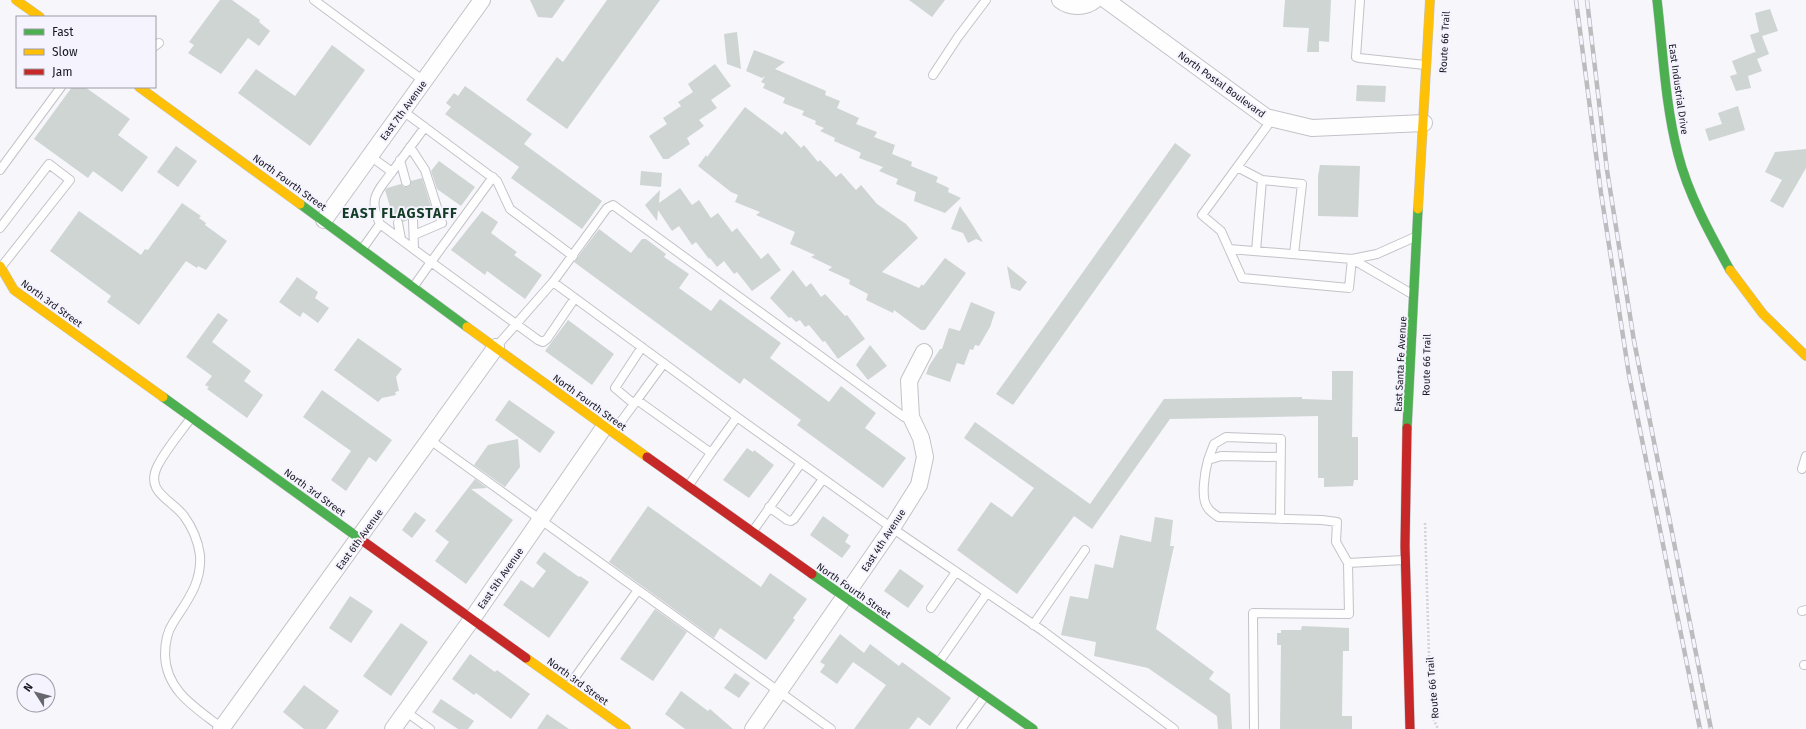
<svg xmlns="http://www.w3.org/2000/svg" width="1806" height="729" font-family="'Fira Sans',sans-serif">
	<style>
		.building { fill: #ced5d3 }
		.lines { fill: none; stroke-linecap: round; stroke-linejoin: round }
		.lane-casing { stroke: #c2c2c8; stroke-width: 10 }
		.street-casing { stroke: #c2c2c8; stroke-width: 18 }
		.fast-casing { stroke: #c2c2c8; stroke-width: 10 }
		.slow-casing { stroke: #c2c2c8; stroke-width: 10 }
		.jam-casing { stroke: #c2c2c8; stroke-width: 10 }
		.path { stroke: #d4d4d6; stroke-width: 2.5; stroke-dasharray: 2 2; stroke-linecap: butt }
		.lane { stroke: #fefefe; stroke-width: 8 }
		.street { stroke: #fefefe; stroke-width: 16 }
		.fast { stroke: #4caf50; stroke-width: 9 }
		.slow { stroke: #ffc107; stroke-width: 9 }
		.jam { stroke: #c62828; stroke-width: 9 }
		.rail-casing { stroke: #bcbcbf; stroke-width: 4.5 }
		.rail { stroke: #f4f3fe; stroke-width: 3; stroke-dasharray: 9; stroke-linecap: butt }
		.labels { text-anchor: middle; stroke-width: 4; stroke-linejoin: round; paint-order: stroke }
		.street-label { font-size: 10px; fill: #181821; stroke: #f4f3fe }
		.district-label { font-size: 14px; font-weight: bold; letter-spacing: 1px; fill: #133b25; stroke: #f4f3fe }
	</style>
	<rect width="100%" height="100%" fill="#f6f6fb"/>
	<path class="building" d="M220,0H232L260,20L259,22L270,31L259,46L248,38L221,74L188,53L194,45L189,42Z
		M530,0H565L552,18L538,17Z
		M607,0H660L567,129L526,100L557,57L563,62Z
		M909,0H945L932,17Z
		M1285,0H1331L1329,42L1319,41V52H1307L1309,28L1283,27Z
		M1770,9L1778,31L1762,36L1769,54L1757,59L1762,71L1748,76L1751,88L1736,91L1730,76L1737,74L1732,61L1755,52L1756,53L1750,35L1759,32L1755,13Z
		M737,32L741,69L727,64L724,34Z
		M332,45L365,70L310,146L238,93L256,69L295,96Z
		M754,50L785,62L775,69L826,91L825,95L840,101L837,108L859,118L856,124L877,132L874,137L895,145L892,154L912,162L911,166L938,177L936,182L949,188L948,192L961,198L945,213L914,201L916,192L896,184L898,179L879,171L883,167L859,158L861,153L857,151L834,141L835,138L820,131L824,128L815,124L816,121L802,115L804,111L783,103L785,98L763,88L765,84L761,82L765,76L762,78L746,71Z
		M715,64L731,86L711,100L717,108L699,120L704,126L687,138L690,144L668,159H663L649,136L667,124L663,118L681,106L678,102L693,92L688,84Z
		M1357,85L1386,86L1385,102L1356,101Z
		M465,86L532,134L524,144L602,201L582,229L511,178L519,167L445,114L451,107L446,103L454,93L458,96Z
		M72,87H85L130,119L118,135L148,157L122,192L93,171L88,178L34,139Z
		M1738,106L1745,130L1709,141L1705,129L1722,124L1718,113Z
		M745,107L782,135L785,131L801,148L804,145L818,162L820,160L836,177L841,173L856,190L861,185L877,204L906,224L918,238L882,272L919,288L922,284L923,286L945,258L966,273L925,330H921L894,310L893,313L866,300L868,294L849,284L850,280L828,270L832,267L811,257L815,255L790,244L795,232L756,215L760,212L735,202L738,195L731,192L698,166L706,155L707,157Z
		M1175,143L1191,155L1013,405L996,394Z
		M176,146L197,161L178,187L157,172Z
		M1806,149V168L1783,208L1770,201L1782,180L1765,172L1775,152Z
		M439,161L475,187L461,206L437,189L431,171Z
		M1320,165L1360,166L1358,217L1318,216V176Z
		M641,171L662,173L661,187L640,185Z
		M422,178L433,213L418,218L416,214H412L408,216V220L403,222L397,218L394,220L385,190L387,188L401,184L404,187H408L411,181Z
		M680,188L692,205L699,200L711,218L718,213L732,232L737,228L761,259L768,253L781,270L752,291L737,272L734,274L724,261L717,267L710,258L709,259L696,242L692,245L679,226L672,231L658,210L657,221L645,205L660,190L659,203Z
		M182,203L201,216L199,218L206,223L205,225L227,241L206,270L198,266L197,268L186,261L139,325L107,302L111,296L50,251L79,211L141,255L145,249L148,250Z
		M960,206L970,221L983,242L976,239L968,243L963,233L951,229Z
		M482,211L498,222L491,233L517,252L514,255L542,275L525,299L487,271L485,275L451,250Z
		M599,229L631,253L642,239H646L666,254L664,257L689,274L679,288L711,311L720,299L781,343L770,358L829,402L841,386L876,413L865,428L906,458L883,488L797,425L801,420L744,378L740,384L574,262Z
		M1007,266L1027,282L1020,291L1011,288Z
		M793,270L806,287L811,283L821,297L825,294L845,316L847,315L865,339L838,359L825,341L823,342L809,325L805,327L800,320L796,322L791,317L789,318L770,298Z
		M297,277L318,292L315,298L329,308L318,323L303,312L300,317L279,302Z
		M971,302L995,312L990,327L979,346L975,345L973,350L970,349L964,365L957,363L950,382L926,374L929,366L940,349H942L949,328L960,331Z
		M218,313L228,320L212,342L251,371L244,381L263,395L247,418L207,389L209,387L205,385L212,376L186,357Z
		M568,320L614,354L592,385L545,351Z
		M358,338L402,369L396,377L399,391L395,392L396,395L382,398L378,402L334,370Z
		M870,345L887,366L868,380L856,365Z
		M1332,371H1353L1352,437H1358V480H1354L1353,486L1324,487V478H1318V416L1170,419L1092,529L1074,516L1017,594L957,550L991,502L1012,517L1034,488L964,438L975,422L1090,504L1164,399L1302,397V399L1332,400Z
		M322,390L392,440L376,462L369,457L346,491L331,480L351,451L303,417Z
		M509,400L555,432L540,453L495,420Z
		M518,439L520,467L505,487L474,465L488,445Z
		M747,448L753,452L754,450L774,465L749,498L723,480Z
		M475,479L487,488L471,489L513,520L466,584L435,561L449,542L435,531Z
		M648,506L761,587L770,573L807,599L793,618L795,620L766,660L720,628L714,638L609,562Z
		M415,512L426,520L412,538L402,530Z
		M823,516L849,535L845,542L851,546L842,558L810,535Z
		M1155,517L1173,520L1170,546H1174L1156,629L1214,672L1209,679L1230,694L1232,729H1218L1217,716L1148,668L1094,656L1096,642L1061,635L1070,596L1088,599L1095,564L1113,568L1120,535L1151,542Z
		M544,552L579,577L580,576L589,582L549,638L503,605L521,580L533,588L546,571L536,563Z
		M900,569L924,586L908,608L884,591Z
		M350,596L373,611L351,643L329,628Z
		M655,609L687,632L653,681L620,659Z
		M401,623L428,642L391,696L363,676Z
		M1302,626L1349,628V651H1343L1342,716H1352V729H1280L1281,645H1277V633H1281V630H1301Z
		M840,634L864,653L870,644L899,666L902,662L951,698L930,726L918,717L909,729H854L886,685L853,662L837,684L820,672L825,665L820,662Z
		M470,654L495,672L497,670L530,694L511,719L476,693L474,695L452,679Z
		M735,673L750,683L739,698L724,688Z
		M304,685L339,711L326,729H304L283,712Z
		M681,691L708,711L710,709L733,729H685L665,714Z
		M441,699L474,721L468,729H458L432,712Z
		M547,714L569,729H537Z"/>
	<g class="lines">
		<g class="lane-casing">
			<path id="lane" d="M314,0L424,81
				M1360,0L1356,57L1359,58L1425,65
				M155,46L159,43
				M933,75L958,37L986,0
				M403,111L497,181L510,209L573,256
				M410,147L425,170L442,223L414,235
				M370,156L392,172L425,127
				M400,160L406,182
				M1237,167L1262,180L1256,251
				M0,170L61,87
				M493,177L431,262L538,340L543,342L547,339L575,298
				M1262,180L1302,184L1294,254
				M413,219L414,249
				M398,223L401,239
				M380,224C368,198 377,192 392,172
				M0,228L49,164L70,180L2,266
				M363,248L380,224L431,262L414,286
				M1229,249L1352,259L1349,288L1242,278L1221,231L1202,215L1273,118
				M1352,259L1412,294
				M1352,259L1377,254L1415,237
				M553,282L737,417L892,528L1043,631L1174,729
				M496,347L553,282L607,208L613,205L904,417H911
				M637,400L664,363
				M634,404L615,388L642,347
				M191,418C180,433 167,448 158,465C144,492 171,499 184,516C192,527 198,541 200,555C202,583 187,601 173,623C167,632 165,644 165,655C166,691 196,708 222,728
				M614,431L637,400L711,453L689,485
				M430,440L831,729
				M711,453L737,417
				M1279,457L1221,456L1208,460C1205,471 1200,499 1208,508C1210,512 1215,514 1218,517L1322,520L1337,522L1336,542L1348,563
				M1208,460L1214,444L1226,437L1281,439L1280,519
				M1802,469L1806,456
				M769,507L787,520L791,521L794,519L823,479
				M753,531L801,463
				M931,608L956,572
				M1802,611L1806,610
				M1033,625L1085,550
				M939,662L987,593
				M1804,665H1806
				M568,687L638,590
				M405,711L430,729
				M961,729L985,696
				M1254,729L1253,613L1349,614L1348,563L1404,560"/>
		</g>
		<g class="street-casing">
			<path id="street" d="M1060,0C1070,8 1085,8 1095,0
				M1106,0L1266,117L1312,128L1424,123
				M324,220L482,0
				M221,729L496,347
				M393,729L472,619L605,426
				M753,729L892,528L919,485L925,457L921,438L911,417L909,381L924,352"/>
		</g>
		<g class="fast-casing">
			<path id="fast" d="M1657,0C1663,51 1665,104 1678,154C1688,194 1710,234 1730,270
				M300,204L467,327
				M163,397L363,541
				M1407,428L1418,209
				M812,574L1033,729"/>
		</g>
		<g class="slow-casing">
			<path id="slow" d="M16,0L40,17
				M139,87L300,204
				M1418,209L1430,0
				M0,266L14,290L163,397
				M1730,270L1763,314L1806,356
				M467,327L647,457
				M526,658L626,729"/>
		</g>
		<g class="jam-casing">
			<path id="jam" d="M1407,428L1405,546L1410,729
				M647,457L812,574
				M363,541L526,658"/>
		</g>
		<path class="path" d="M1425,523L1429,656L1433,718L1438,729"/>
		<use href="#lane" class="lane"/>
		<use href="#street" class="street"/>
		<use href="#fast" class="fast"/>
		<use href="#slow" class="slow"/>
		<use href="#jam" class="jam"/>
		<g class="rail-casing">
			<path id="rail" d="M1576,0L1601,193L1629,375L1700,729
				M1587,0L1607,170L1634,341L1711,729"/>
		</g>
		<use href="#rail" class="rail"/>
	</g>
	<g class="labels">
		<g class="street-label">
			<text transform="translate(1444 42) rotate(-87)" y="4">Route 66 Trail</text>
			<text transform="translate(1222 84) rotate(36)" y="4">North Postal Boulevard</text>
			<text transform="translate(1679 89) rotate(82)" y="4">East Industrial Drive</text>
			<text transform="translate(403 110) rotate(-54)" y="4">East 7th Avenue</text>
			<text transform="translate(290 182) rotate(36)" y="4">North Fourth Street</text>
			<text transform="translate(52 303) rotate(36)" y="4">North 3rd Street</text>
			<text transform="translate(1400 364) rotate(-87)" y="4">East Santa Fe Avenue</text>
			<text transform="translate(1426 365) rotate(-89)" y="4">Route 66 Trail</text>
			<text transform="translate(590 402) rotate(36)" y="4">North Fourth Street</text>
			<text transform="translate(315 492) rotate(36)" y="4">North 3rd Street</text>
			<text transform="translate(359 539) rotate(-54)" y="4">East 6th Avenue</text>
			<text transform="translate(883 540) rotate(-57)" y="4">East 4th Avenue</text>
			<text transform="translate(500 578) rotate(-55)" y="4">East 5th Avenue</text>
			<text transform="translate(854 590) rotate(35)" y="4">North Fourth Street</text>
			<text transform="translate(578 681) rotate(36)" y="4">North 3rd Street</text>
			<text transform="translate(1432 688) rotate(-95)" y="4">Route 66 Trail</text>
		</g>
		<g class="district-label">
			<text x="400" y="218">EAST FLAGSTAFF</text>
		</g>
	</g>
	<rect x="16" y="16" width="140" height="72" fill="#f4f3fe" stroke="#9c9ba6"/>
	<rect x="24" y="29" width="20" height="6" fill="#4caf50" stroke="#9c9ba6"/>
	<text x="52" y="36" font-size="12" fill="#181821">Fast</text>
	<rect x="24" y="49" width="20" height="6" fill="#ffc107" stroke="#9c9ba6"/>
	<text x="52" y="56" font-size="12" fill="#181821">Slow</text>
	<rect x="24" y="69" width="20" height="6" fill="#c62828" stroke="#9c9ba6"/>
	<text x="52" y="76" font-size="12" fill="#181821">Jam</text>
	<g transform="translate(36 693) rotate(306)"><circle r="19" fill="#f4f3fe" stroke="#9c9ba6"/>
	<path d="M0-3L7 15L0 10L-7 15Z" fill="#66666d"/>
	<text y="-6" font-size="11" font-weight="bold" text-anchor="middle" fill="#181821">N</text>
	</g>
</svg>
